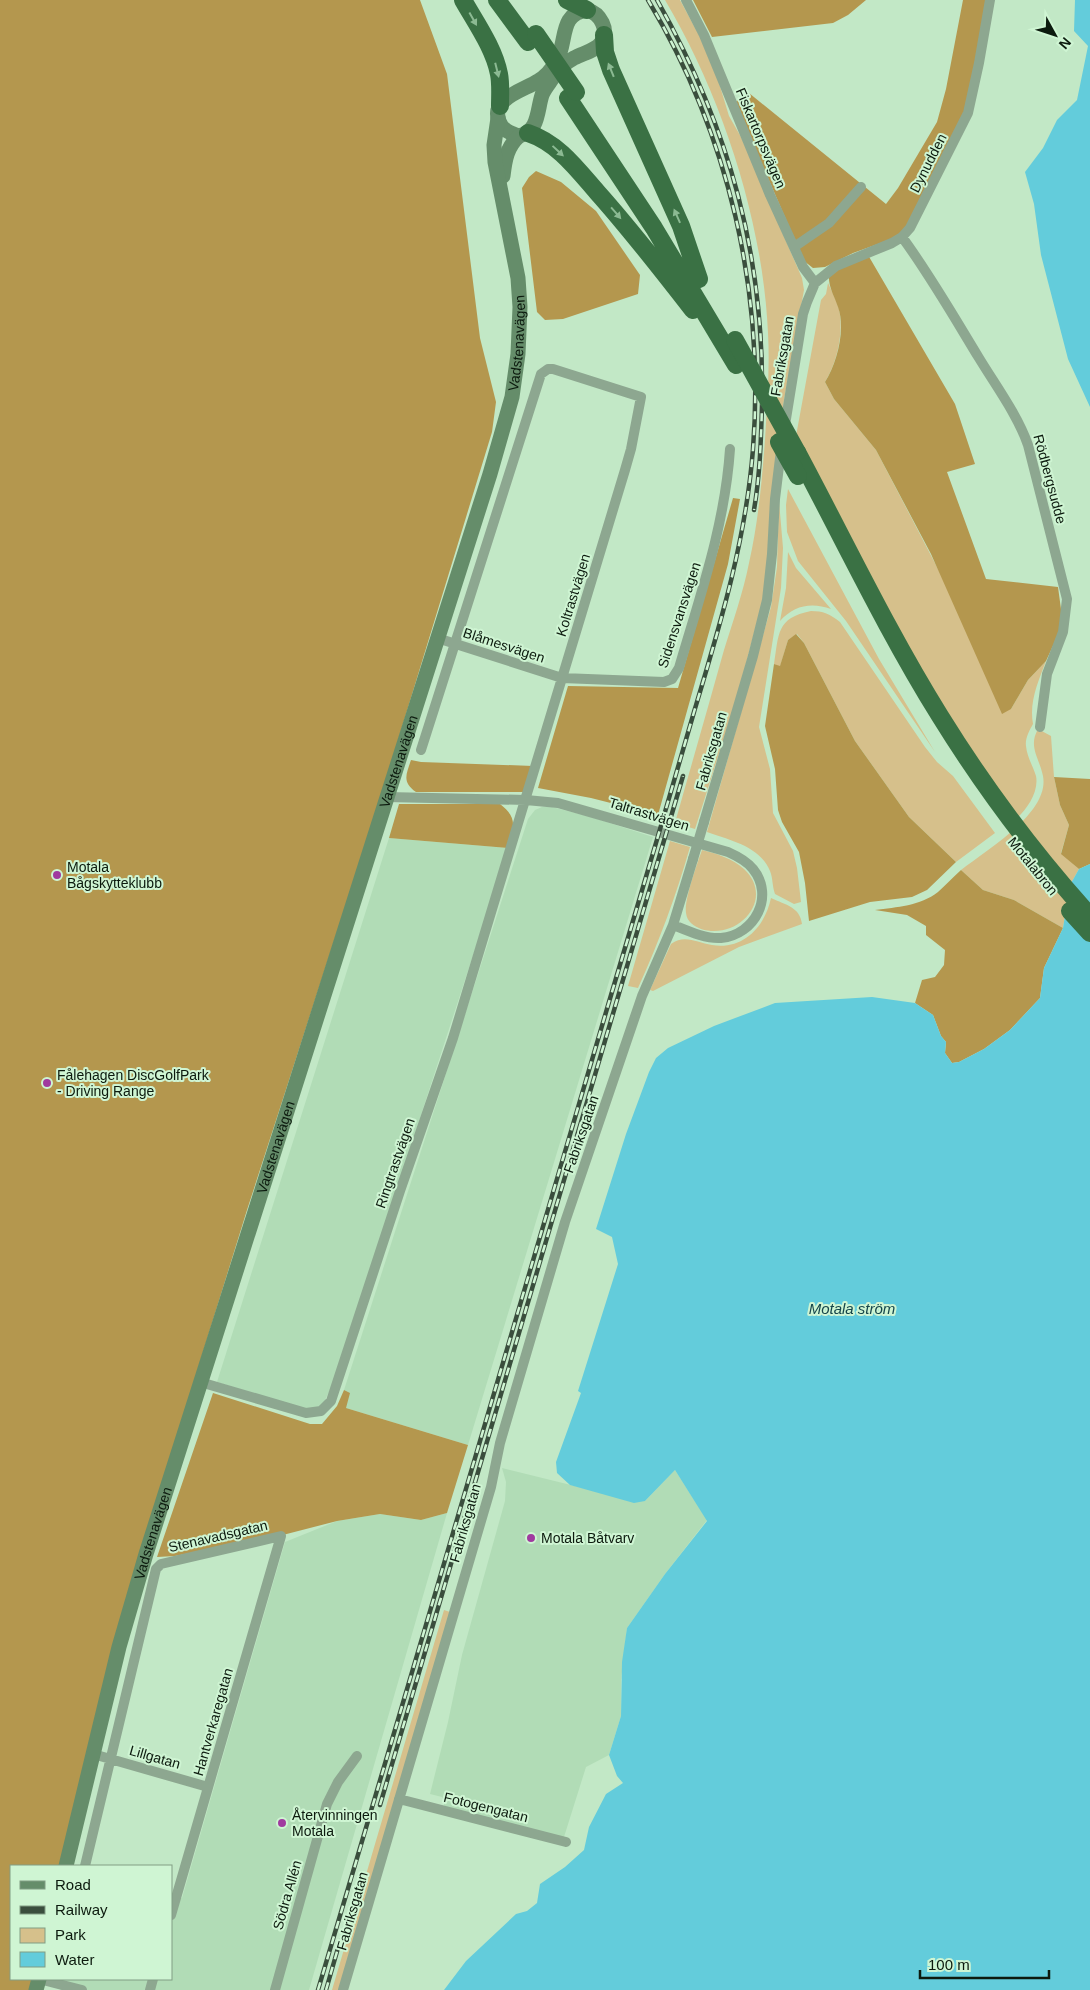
<svg xmlns="http://www.w3.org/2000/svg" width="1090" height="1990" font-family="Arial,sans-serif">
	<style>
		.built { fill: #b1dcb6 }
		.green { fill: #d6c08b }
		.forest { fill: #b4974e }
		.water { fill: #63ccdb }
		.lines { fill: none; stroke-linecap: round; stroke-linejoin: round }
		.minor { stroke: #8da790; stroke-width: 10 }
		.secondary { stroke: #658d6a; stroke-width: 15 }
		.trunk { stroke: #3a7144; stroke-width: 18 }
		.rail-casing { stroke: #3a4e3d; stroke-width: 4.5 }
		.rail { stroke: #cff5d3; stroke-width: 2.5; stroke-dasharray: 8; stroke-linecap: butt }
		.minor-bridge { stroke: #8da790; stroke-width: 10 }
		.trunk-bridge { stroke: #3a7144; stroke-width: 18 }
		.oneway { fill: #8cba93 }
		.poi-dot { fill: #a03a9f; stroke: #cff5d3; stroke-width: 2 }
		.labels { text-anchor: middle; stroke-width: 4; stroke-linejoin: round; paint-order: stroke }
		.street-label { font-size: 14px; fill: #0c1a0e; stroke: #cff5d3 }
		.poi-label { font-size: 14px; fill: #0c1a0e; stroke: #cff5d3; text-anchor: start }
		.water-label { font-size: 15px; font-style: italic; fill: #15454b; stroke: #cff5d3 }
	</style>
	<rect width="100%" height="100%" fill="#c2e8c6"/>
	<path class="built" d="M542,807H552L591,817L653,837L468,1445L346,1408L344,1390L528,819L535,810Z
		M389,838L508,848L334,1382L325,1400L317,1409L308,1410L217,1382Z
		M502,1468L583,1488L645,1501L675,1470L707,1520L665,1574L627,1628L621,1680V1716L609,1755L586,1767L564,1837L445,1808L442,1797L430,1794L448,1722L462,1655L505,1501L506,1482Z
		M447,1513L309,1990H60L63,1979H171V1896L182,1898L285,1542L337,1521L380,1514L421,1520Z"/>
	<path class="green" d="M665,0H680L700,37L719,83L729,116L741,137L802,278L804,290L784,400L771,499L768,556L763,599L738,694L695,829L675,823C691,766 708,708 724,650C733,621 743,593 749,563C758,523 762,481 765,440C767,404 770,369 768,333C763,221 722,96 665,0Z
		M828,283C832,292 837,301 839,309C844,333 837,362 825,382L834,399L876,450L1011,709L1028,680L1046,661C1038,682 1029,702 1033,724C1029,731 1025,739 1026,746C1027,757 1033,766 1036,776C1039,791 1028,808 1017,818L994,786L918,666L796,436L821,300L826,294Z
		M788,489L879,659L935,752L846,621L798,561L787,532L786,505Z
		M779,501L783,548L781,588L759,727L770,769L773,813L793,851L797,868L801,902L794,904L775,894C772,886 773,878 770,871C760,846 729,840 707,832L771,607L777,567Z
		M788,552L796,568L831,609C812,602 794,605 780,621L786,588Z
		M811,611C823,611 830,614 840,622L925,747L937,762L953,776L995,833L956,862L909,817L855,741L804,643L797,634L788,640L780,667L774,664C779,634 776,618 811,611Z
		M1038,729L1051,736L1054,777L1060,805L1069,825L1061,853L1079,869L1070,885L1063,928L1014,900L983,890L961,870C986,850 1050,813 1043,776C1039,757 1028,747 1038,729Z
		M670,841L690,847C676,896 659,942 638,988L628,986Z
		M702,850C717,854 732,858 744,869C776,899 738,941 701,929C694,926 687,922 686,913C684,900 697,864 702,850Z
		M771,898C786,905 800,907 802,924L739,947L653,991L650,990L671,944C685,934 697,943 712,945C744,950 765,926 771,898Z
		M444,1610L450,1612L340,1990H332Z"/>
	<path class="forest" d="M0,0H420L447,74L480,338L496,402L492,432L381,796L247,1210L191,1391L59,1866H11V1979H33L30,1990H0Z
		M693,0H866L848,15L833,23L712,37Z
		M963,0H990L965,116L910,229L889,240L853,253L825,267L813,268L804,261L735,102L749,93L886,204L898,188L937,122L946,89Z
		M536,171L561,182L596,211L640,275L638,294L563,319L545,320L537,312L522,188L529,177Z
		M868,255L955,404L975,464L947,472L986,579L1058,587L1063,624L1046,661L1028,680L1011,709L1002,714L931,554L876,450L834,399L825,382C837,363 846,329 838,307C834,295 828,287 829,274Z
		M733,498L740,499L728,564L658,815L591,798L538,788L568,686L678,688Z
		M796,634L804,643L855,741L909,817L956,862L927,890L912,897L870,902L809,921L805,883L799,852L782,822L778,810L775,769L765,726L774,664L780,666L788,640Z
		M411,760L421,762L533,766L524,792H416C402,782 406,775 411,760Z
		M1054,777L1090,779V864L1079,869L1061,854L1069,825L1060,805Z
		M399,804H500C519,819 513,827 508,848L389,838Z
		M961,870L983,890L1014,900L1063,928L1044,968L1040,998L1010,1030L984,1049L959,1062L952,1063L945,1053L946,1042L941,1036L933,1015L915,1003L922,980L935,977L944,965L945,950L926,935V926L907,915L875,910C897,907 920,906 938,892C946,885 953,877 961,870Z
		M344,1390L350,1393L346,1408L468,1445L447,1513L421,1520L380,1514L337,1521L275,1537L175,1556L157,1557L213,1393L310,1424H322L337,1406Z"/>
	<path class="water" d="M1075,0H1090V407L1068,359L1041,255L1034,204L1025,172L1043,148L1057,120L1077,100L1088,46L1074,31Z
		M1090,864V1990H444L466,1961L516,1914L527,1911L537,1903L540,1884L565,1867L584,1850L589,1827L606,1794L623,1783L617,1776L609,1755L621,1716L622,1662L627,1628L665,1574L707,1521L675,1470L645,1501L634,1503L570,1485L557,1473L556,1462L581,1393L578,1391L618,1264L612,1237L596,1229L626,1134L649,1072L656,1058L668,1048L714,1026L775,1003L872,997L915,1003L933,1015L941,1036L946,1042L945,1053L952,1063L959,1062L984,1049L1010,1030L1040,998L1044,968L1063,928L1070,885L1079,869Z"/>
	<g class="lines">
		<path class="minor" d="M686,0L704,35L770,195L803,267L815,283
			M902,237C930,275 954,317 979,358C996,386 1017,414 1028,445L1067,599L1063,632L1047,674L1040,727
			M794,247L829,223L861,187
			M785,425L803,314L807,302L815,283L836,266L892,243L902,237L910,228L968,113L979,63L990,0
			M437,638L562,678L664,682L672,679L679,668C700,596 725,525 730,449
			M387,797L526,800L558,803L728,852C737,856 747,861 753,869C775,896 755,935 721,938C705,939 688,931 673,925
			M704,822L753,656L767,600L772,554L775,499L781,450
			M200,1382L306,1413L321,1411L331,1401L400,1191L453,1038L625,470L631,449L641,397L553,369H548L541,374L421,750
			M93,1754L208,1787
			M399,1799L566,1842
			M85,1866L156,1569L161,1564L281,1536L171,1915
			M39,1979L82,1990
			M150,1990L153,1979
			M275,1990L327,1804L338,1782L357,1756
			M343,1990L491,1487L500,1443L565,1222L642,996L673,925L693,859"/>
		<g class="secondary">
			<path d="M587,10C600,13 610,30 601,43C595,51 583,53 574,58C564,63 556,72 550,82C547,86 544,90 542,95C537,110 539,132 519,136C510,133 502,130 499,121C490,98 525,90 538,81C545,77 552,69 556,62C568,42 558,14 587,10Z"/>
			<path d="M503,176C505,159 507,147 519,136"/>
			<path id="s1" d="M66,1866L119,1647L146,1554L490,474L512,397L518,354L520,307L518,278L495,162L494,145L498,118"/>
			<path d="M36,1990L39,1979"/>
		</g>
		<path class="trunk" d="M463,0C476,23 494,48 499,74C501,84 500,96 500,106
			M497,0L528,42
			M567,0L587,10
			M604,35L605,52L611,70L681,226L699,279
			M568,98L654,228L736,365
			M528,133C558,143 577,169 597,192C631,230 662,270 693,310
			M797,452C844,540 887,631 940,716C984,787 1034,854 1090,916
			M1070,911L1090,933"/>
		<g class="rail-casing">
			<path id="rail" d="M657,0C730,129 765,257 762,405C761,440 760,475 754,510
				M380,1805L683,776
				M318,1990C416,1661 512,1331 609,1002C638,905 666,809 694,712C720,625 746,540 753,449C765,292 729,135 648,0
				M326,1990L340,1941"/>
		</g>
		<use href="#rail" class="rail"/>
		<path class="minor-bridge" d="M693,859L704,822"/>
		<path class="trunk-bridge" d="M536,34L576,92
			M735,340L797,452
			M779,442L798,476"/>
	</g>
	<defs><path id="oneway-solid" d="M-6-.8H1V-3.2L6.5 0L1 3.2V.8H-6Z" transform="scale(1.25)"/></defs>
	<g class="oneway">
		<use href="#oneway-solid" transform="translate(473 19) rotate(61)"/>
		<use href="#oneway-solid" transform="translate(497 70) rotate(76)"/>
		<use href="#oneway-solid" transform="translate(611 70) rotate(-112)"/>
		<use href="#oneway-solid" transform="translate(558 151) rotate(43)"/>
		<use href="#oneway-solid" transform="translate(616 213) rotate(49)"/>
		<use href="#oneway-solid" transform="translate(677 216) rotate(-114)"/>
	</g>
	<g class="poi-dot">
		<circle cx="57" cy="875" r="5"/>
		<circle cx="47" cy="1083" r="5"/>
		<circle cx="531" cy="1538" r="5"/>
		<circle cx="282" cy="1823" r="5"/>
	</g>
	<g class="labels">
		<g class="street-label">
			<text transform="translate(761 138) rotate(67)" y="5">Fiskartorpsvägen</text>
			<text transform="translate(928 163) rotate(-63)" y="5">Dynudden</text>
			<text dy="5" stroke="none"><textPath href="#s1" startOffset="1590">Vadstenavägen</textPath></text>
			<text transform="translate(782 356) rotate(-80)" y="5">Fabriksgatan</text>
			<text transform="translate(1050 479) rotate(75)" y="5">Rödbergsudde</text>
			<text transform="translate(573 595) rotate(-73)" y="5">Koltrastvägen</text>
			<text transform="translate(679 615) rotate(-72)" y="5">Sidensvansvägen</text>
			<text transform="translate(504 645) rotate(18)" y="5">Blåmesvägen</text>
			<text transform="translate(711 751) rotate(-74)" y="5">Fabriksgatan</text>
			<text dy="5" stroke="none"><textPath href="#s1" startOffset="1154">Vadstenavägen</textPath></text>
			<text transform="translate(649 814) rotate(17)" y="5">Taltrastvägen</text>
			<text transform="translate(1033 866) rotate(51)" y="5">Motalabron</text>
			<text transform="translate(581 1134) rotate(-71)" y="5">Fabriksgatan</text>
			<text dy="5" stroke="none"><textPath href="#s1" startOffset="749">Vadstenavägen</textPath></text>
			<text transform="translate(395 1163) rotate(-71)" y="5">Ringtrastvägen</text>
			<text transform="translate(465 1523) rotate(-74)" y="5">Fabriksgatan</text>
			<text dy="5" stroke="none"><textPath href="#s1" startOffset="344">Vadstenavägen</textPath></text>
			<text transform="translate(218 1536) rotate(-13)" y="5">Stenavadsgatan</text>
			<text transform="translate(213 1722) rotate(-74)" y="5">Hantverkaregatan</text>
			<text transform="translate(155 1757) rotate(16)" y="5">Lillgatan</text>
			<text transform="translate(486 1807) rotate(14)" y="5">Fotogengatan</text>
			<text transform="translate(287 1895) rotate(-74)" y="5">Södra Allén</text>
			<text transform="translate(352 1911) rotate(-74)" y="5">Fabriksgatan</text>
		</g>
		<g class="poi-label">
			<text x="67" y="872">Motala<tspan x="67" dy="16">Bågskytteklubb</tspan></text>
			<text x="57" y="1080">Fålehagen DiscGolfPark<tspan x="57" dy="16">- Driving Range</tspan></text>
			<text x="541" y="1543">Motala Båtvarv</text>
			<text x="292" y="1820">Återvinningen<tspan x="292" dy="16">Motala</tspan></text>
		</g>
		<g class="water-label">
			<text x="852" y="1314">Motala ström</text>
		</g>
	</g>
	<rect x="10" y="1865" width="162" height="115" fill="#cff5d3" stroke="#819d84"/>
	<rect x="20" y="1881" width="25" height="8" fill="#658d6a" stroke="#819d84"/>
	<text x="55" y="1890" font-size="15" fill="#0c1a0e">Road</text>
	<rect x="20" y="1906" width="25" height="8" fill="#3a4e3d" stroke="#819d84"/>
	<text x="55" y="1915" font-size="15" fill="#0c1a0e">Railway</text>
	<rect x="20" y="1928" width="25" height="15" fill="#d6c08b" stroke="#819d84"/>
	<text x="55" y="1940" font-size="15" fill="#0c1a0e">Park</text>
	<rect x="20" y="1952" width="25" height="15" fill="#63ccdb" stroke="#819d84"/>
	<text x="55" y="1965" font-size="15" fill="#0c1a0e">Water</text>
	<g transform="translate(1055 35) rotate(130)" stroke="#cff5d3" stroke-width="4" paint-order="stroke">
	<path d="M0-4L9 19L0 12L-9 19Z" fill="#0c1a0e"/>
	<text y="-8" font-size="14" font-weight="bold" text-anchor="middle" fill="#0c1a0e">N</text>
	</g>
	<path d="M920 1970v8h129v-8" fill="none" stroke="#0c1a0e" stroke-width="2.5"/>
	<text x="928" y="1970" font-size="15" fill="#0c1a0e" stroke="#cff5d3" stroke-width="4" paint-order="stroke">100 m</text>
</svg>
